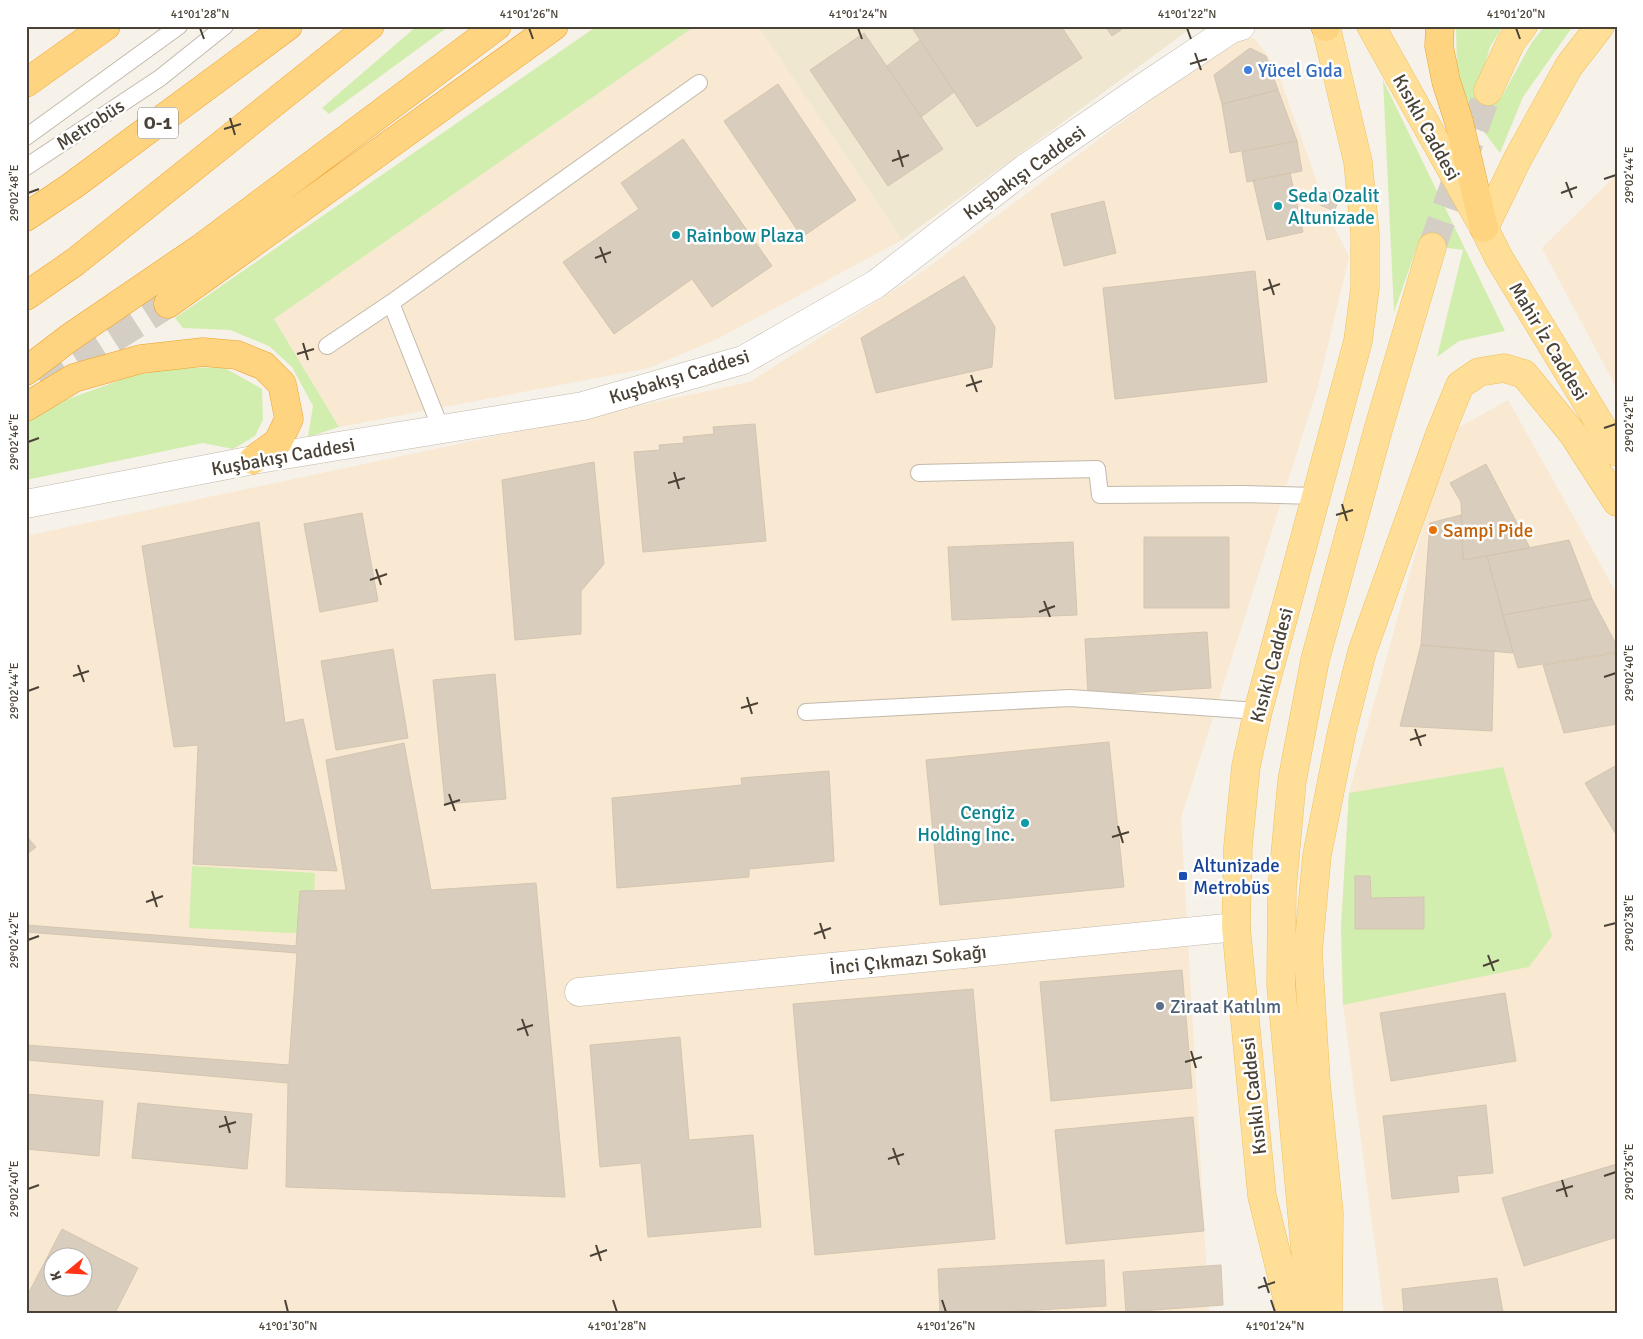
<svg xmlns="http://www.w3.org/2000/svg" width="1643" height="1339" font-family="Signika,sans-serif">
	<style>
		.commercial { fill: #f9e8d2; fill-rule: evenodd }
		.education { fill: #f0e7d1 }
		.green { fill: #d2eeae }
		.building { fill: #d9cdbd; stroke: #d4c5af; fill-rule: evenodd }
		.lines { fill: none; stroke-linecap: round; stroke-linejoin: round }
		.primary-tunnel { stroke: #d4cec5; stroke-width: 28; stroke-dasharray: 28 14; stroke-linecap: butt }
		.trunk-tunnel { stroke: #d4cec5; stroke-width: 28; stroke-dasharray: 28 14; stroke-linecap: butt }
		.service-casing { stroke: #c2b9aa; stroke-width: 18 }
		.minor-casing { stroke: #c2b9aa; stroke-width: 29 }
		.tertiary-casing { stroke: #c2b9aa; stroke-width: 29 }
		.primary-casing { stroke: #f0c05c; stroke-width: 29 }
		.trunk-casing { stroke: #eda12b; stroke-width: 29 }
		.service { stroke: #fff; stroke-width: 16 }
		.minor { stroke: #fff; stroke-width: 28 }
		.tertiary { stroke: #fff; stroke-width: 28 }
		.primary { stroke: #ffdf98; stroke-width: 28 }
		.trunk { stroke: #ffd481; stroke-width: 28 }
		.ticks { fill: none; stroke: #4a4236; stroke-width: 2 }
		.shop-dot { fill: #3f7fe0; stroke: #fff; stroke-width: 2 }
		.culture-dot { fill: #0f9aa8; stroke: #fff; stroke-width: 2 }
		.food-dot { fill: #e8710a; stroke: #fff; stroke-width: 2 }
		.transit-dot { fill: #1a4fb4; stroke: #fff; stroke-width: 2 }
		.service-dot { fill: #5c6f8a; stroke: #fff; stroke-width: 2 }
		.labels { text-anchor: middle; stroke-width: 5; stroke-linejoin: round; paint-order: stroke }
		.shield { fill: #fff; stroke: #807b72; stroke-width: 1 }
		.shield-label { font-size: 18px; font-weight: bold; fill: #4a4236 }
		.shop-label { font-size: 19px; fill: #366cbe; stroke: #fff; text-anchor: start }
		.street-label { font-size: 19px; fill: #4a4236; stroke: #fff }
		.culture-label { font-size: 19px; fill: #0d838f; stroke: #fff; text-anchor: start }
		.food-label { font-size: 19px; fill: #c56008; stroke: #fff; text-anchor: start }
		.transit-label { font-size: 19px; fill: #164399; stroke: #fff; text-anchor: start }
		.service-label { font-size: 19px; fill: #4e5e75; stroke: #fff; text-anchor: start }
		.neatline { fill: none; stroke: #4a4236; stroke-width: 2 }
		.ticks-label { font-size: 12px; text-anchor: middle; fill: #4a4236 }
	</style>
	<rect width="100%" height="100%" fill="#f6f1e9"/>
	<path class="commercial" d="M695,26H758L902,240L717,339L649,368L339,427L274,319Z
		M1254,38L1276,67L1330,219L1349,257L1318,386L1181,818L1209,1313H26V536L750,382L918,275L1233,39ZM52,1256H82V1286H52Z
		M1617,174V389L1542,248Z
		M1508,400L1617,594V1313H1384L1343,1005L1341,927L1349,793L1449,433Z"/>
	<path class="education" d="M758,26H1194L902,240Z"/>
	<path class="green" d="M417,26H449L329,114L322,108Z
		M597,26H695L274,319L339,427L308,437L313,406L292,367L269,346L230,330L183,328L175,318Z
		M1456,26H1503L1490,47L1478,87L1501,98L1532,42L1545,26H1573L1523,97L1500,153L1474,119L1457,71Z
		M1383,80L1505,331L1459,341L1437,357L1463,250L1418,244L1394,312Z
		M223,367L262,389L263,420L255,436L233,449L203,443L26,480V422L68,399L151,369Z
		M1503,767L1552,936L1529,967L1343,1005L1341,927L1349,793Z
		M192,866L315,873L312,934L189,928Z"/>
	<path class="building" d="M911,26H1061L1082,58L977,127Z
		M1105,26H1126L1112,36Z
		M864,33L943,149L888,186L810,70Z
		M920,40L954,92L921,117L887,66Z
		M1250,48L1266,56L1278,90L1222,104L1214,75Z
		M778,84L856,200L802,237L724,121Z
		M1278,90L1297,141L1230,153L1222,104Z
		M683,139L772,266L712,307L692,279L614,334L563,262L639,209L621,183Z
		M1297,141L1302,171L1247,182L1242,152Z
		M1290,173L1303,232L1267,240L1253,180Z
		M1326,191L1341,197L1334,211L1320,205Z
		M1104,201L1116,253L1064,266L1051,214Z
		M1255,271L1267,382L1115,399L1103,288Z
		M964,276L995,327L992,367L876,393L861,338Z
		M755,424L766,541L643,552L634,452L660,450L659,445L684,443L683,437L714,434L713,427Z
		M594,462L604,564L581,591V634L515,640L502,480Z
		M1486,464L1530,548L1463,560L1461,502L1450,483Z
		M362,513L378,601L320,612L304,524Z
		M1461,515L1463,560L1487,556L1513,653L1421,645L1430,523Z
		M259,522L285,723L303,719L337,871L193,864L198,745L174,747L142,546Z
		M1144,537H1229V608H1144Z
		M1569,540L1592,599L1503,615L1487,556Z
		M1073,542L1077,615L952,620L948,547Z
		M1592,599L1617,646V652L1518,668L1503,615Z
		M1207,632L1211,688L1088,695L1085,639Z
		M1421,645L1494,651L1492,731L1400,726Z
		M393,649L408,738L336,750L321,661Z
		M1617,653V724L1564,733L1543,665Z
		M495,674L506,799L445,804L433,680Z
		M1109,742L1124,887L940,905L926,760Z
		M404,743L431,890L536,883L565,1197L286,1187L288,1083L26,1060V925L296,946L300,891L346,890L326,760Z
		M1617,765V836L1585,783Z
		M829,771L834,861L749,869V877L617,888L612,798L742,785L741,778Z
		M26,836L36,847L26,855Z
		M1355,876H1370L1371,898L1424,897V929H1355Z
		M26,932L297,953L289,1065L26,1045Z
		M1182,970L1192,1088L1051,1101L1040,982Z
		M973,989L995,1239L815,1255L793,1004Z
		M1505,993L1516,1061L1391,1081L1380,1013Z
		M680,1037L689,1140L753,1135L761,1227L648,1237L641,1163L600,1167L590,1045Z
		M26,1094L103,1101L99,1156L26,1149Z
		M138,1103L252,1114L247,1169L132,1158Z
		M1486,1105L1493,1173L1457,1176L1459,1192L1392,1199L1383,1116Z
		M1193,1117L1204,1231L1066,1244L1055,1130Z
		M1617,1164V1237L1524,1266L1502,1198Z
		M62,1229L138,1268L115,1313H26V1298ZM52,1256H82V1286H52Z
		M1104,1260L1106,1306L987,1313H940L938,1269Z
		M1221,1265L1223,1305L1126,1312L1123,1272Z
		M1497,1278L1503,1313H1404L1402,1289Z"/>
	<g class="lines">
		<path class="primary-tunnel" d="M1432,247L1488,91"/>
		<path class="trunk-tunnel" d="M42,384L168,304"/>
		<g class="service-casing">
			<path id="service" d="M26,137L179,26
				M26,167L160,78L225,26
				M391,303L441,429
				M327,346L391,303L699,83
				M919,473L1097,469L1100,495L1241,494L1316,496
				M806,712L1070,698L1258,711"/>
		</g>
		<g class="minor-casing">
			<path id="minor" d="M579,992L1236,927"/>
		</g>
		<g class="tertiary-casing">
			<path id="tertiary" d="M26,504L253,460L583,406L743,360L876,284L1023,170L1141,89L1231,29L1241,26"/>
		</g>
		<g class="primary-casing">
			<path id="primary" d="M1371,26L1484,228L1499,258L1617,452
				M1488,91L1511,42L1523,26
				M1484,228L1518,158L1569,66L1600,26
				M1291,1313L1262,1196L1236,927L1238,846L1246,766L1258,711L1358,341L1365,288V234L1358,162L1326,27
				M1311,1313L1281,985L1282,889L1292,781L1315,660L1378,430L1432,247
				M1328,1313L1329,1213L1316,1083L1308,952L1317,855L1342,731L1362,652L1440,434L1460,385L1479,372L1504,368L1524,374L1573,434L1617,502"/>
		</g>
		<g class="trunk-casing">
			<path id="trunk" d="M1325,26L1326,27
				M1440,26L1439,46L1446,81L1459,122L1484,228
				M26,83L106,26
				M26,217L72,186L288,26
				M26,296L75,262L370,26
				M168,304L554,26
				M26,371L69,338L201,248L497,26
				M26,407L74,378L141,359L203,352L237,355L264,366L282,384L289,419L278,442L253,460"/>
		</g>
		<use href="#service" class="service"/>
		<use href="#minor" class="minor"/>
		<use href="#tertiary" class="tertiary"/>
		<use href="#primary" class="primary"/>
		<use href="#trunk" class="trunk"/>
	</g>
	<path class="ticks" d="M200,28L204,39M529,28L533,39M858,28L862,39M1187,28L1191,39M1516,28L1520,39M1195,53L1201,70M1190,64L1207,59M230,118L235,135M224,129L241,124M898,150L903,167M892,161L909,155M1604,179L1616,175M1566,182L1572,198M28,193L39,189M1561,193L1577,187M600,247L606,263M595,258L611,252M1269,279L1274,295M1263,290L1280,284M303,343L308,360M297,354L314,349M971,375L977,392M966,386L982,381M1604,428L1616,424M28,442L39,438M674,472L679,489M668,483L685,478M1342,504L1347,521M1336,515L1353,510M376,569L381,585M370,580L387,574M1044,601L1050,617M1039,612L1055,606M78,665L84,682M73,676L89,671M1604,677L1616,673M28,691L39,687M747,697L752,714M741,708L758,703M1415,729L1421,746M1410,740L1426,735M449,794L455,811M444,805L460,800M1118,826L1123,843M1112,837L1129,832M152,891L157,907M146,902L163,896M820,923L825,939M1604,926L1616,923M814,934L831,928M28,940L39,936M1488,955L1494,971M1483,966L1499,960M522,1019L528,1036M517,1030L533,1025M1191,1051L1196,1068M1185,1062L1202,1057M225,1116L230,1133M219,1127L236,1122M893,1148L899,1165M888,1159L904,1154M1604,1176L1616,1172M1562,1180L1567,1197M28,1189L39,1185M1556,1191L1573,1186M596,1245L601,1261M590,1256L607,1250M1264,1277L1269,1293M1258,1288L1275,1282M285,1300L288,1312M613,1300L617,1312M942,1300L946,1312M1271,1300L1275,1312"/>
	<circle class="shop-dot" cx="1248" cy="70" r="5"/>
	<g class="culture-dot">
		<circle cx="1278" cy="206" r="5"/>
		<circle cx="676" cy="235" r="5"/>
		<circle cx="1025" cy="823" r="5"/>
	</g>
	<circle class="food-dot" cx="1433" cy="530" r="5"/>
	<rect class="transit-dot" x="1178" y="871" width="10" height="10" rx="2.5"/>
	<circle class="service-dot" cx="1160" cy="1006" r="5"/>
	<g class="labels">
		<rect class="shield" x="138" y="107.5" width="40" height="31" rx="4"/>
		<g class="shield-label">
			<text x="158" y="129">O-1</text>
		</g>
		<g class="shop-label">
			<text x="1258" y="77">Yücel Gıda</text>
		</g>
		<g class="street-label">
			<text transform="translate(90 124) rotate(-33)" y="7">Metrobüs</text>
			<text transform="translate(1427 127) rotate(61)" y="7">Kısıklı Caddesi</text>
			<text transform="translate(1024 172) rotate(-36)" y="7">Kuşbakışı Caddesi</text>
			<text transform="translate(1549 341) rotate(59)" y="7">Mahir İz Caddesi</text>
			<text transform="translate(679 376) rotate(-17)" y="7">Kuşbakışı Caddesi</text>
			<text transform="translate(283 456) rotate(-10)" y="7">Kuşbakışı Caddesi</text>
			<text transform="translate(1271 665) rotate(-75)" y="7">Kısıklı Caddesi</text>
			<text transform="translate(908 959) rotate(-6)" y="7">İnci Çıkmazı Sokağı</text>
			<text transform="translate(1253 1096) rotate(-96)" y="7">Kısıklı Caddesi</text>
		</g>
		<g class="culture-label">
			<text x="1288" y="202">Seda Ozalit<tspan x="1288" dy="22">Altunizade</tspan></text>
			<text x="686" y="242">Rainbow Plaza</text>
			<text x="1015" y="819" text-anchor="end">Cengiz<tspan x="1015" dy="22">Holding Inc.</tspan></text>
		</g>
		<g class="food-label">
			<text x="1443" y="537">Sampi Pide</text>
		</g>
		<g class="transit-label">
			<text x="1193" y="872">Altunizade<tspan x="1193" dy="22">Metrobüs</tspan></text>
		</g>
		<g class="service-label">
			<text x="1170" y="1013">Ziraat Katılım</text>
		</g>
	</g>
	<rect width="1643" height="1339" fill="none" stroke="#ffffff" stroke-width="55"/>
	<g transform="translate(68 1272) rotate(252)"><circle r="24" fill="#ffffff" stroke="#b7b3af"/>
	<path d="M0-4L9 19L0 12L-9 19Z" fill="#ff3416"/>
	<text y="-8" font-size="14" font-weight="bold" text-anchor="middle" fill="#4a4236">K</text>
	</g>
	<rect x="28" y="28" width="1588" height="1284" class="neatline"/>
	<g class="ticks-label">
		<text x="200" y="18">41°01'28"N</text>
		<text x="529" y="18">41°01'26"N</text>
		<text x="858" y="18">41°01'24"N</text>
		<text x="1187" y="18">41°01'22"N</text>
		<text x="1516" y="18">41°01'20"N</text>
		<text transform="translate(1629 175) rotate(-90)" y="4">29°02'44"E</text>
		<text transform="translate(14 193) rotate(-90)" y="4">29°02'48"E</text>
		<text transform="translate(1629 424) rotate(-90)" y="4">29°02'42"E</text>
		<text transform="translate(14 442) rotate(-90)" y="4">29°02'46"E</text>
		<text transform="translate(1629 673) rotate(-90)" y="4">29°02'40"E</text>
		<text transform="translate(14 691) rotate(-90)" y="4">29°02'44"E</text>
		<text transform="translate(1629 923) rotate(-90)" y="4">29°02'38"E</text>
		<text transform="translate(14 940) rotate(-90)" y="4">29°02'42"E</text>
		<text transform="translate(1629 1172) rotate(-90)" y="4">29°02'36"E</text>
		<text transform="translate(14 1189) rotate(-90)" y="4">29°02'40"E</text>
		<text x="288" y="1330">41°01'30"N</text>
		<text x="617" y="1330">41°01'28"N</text>
		<text x="946" y="1330">41°01'26"N</text>
		<text x="1275" y="1330">41°01'24"N</text>
	</g>
</svg>
